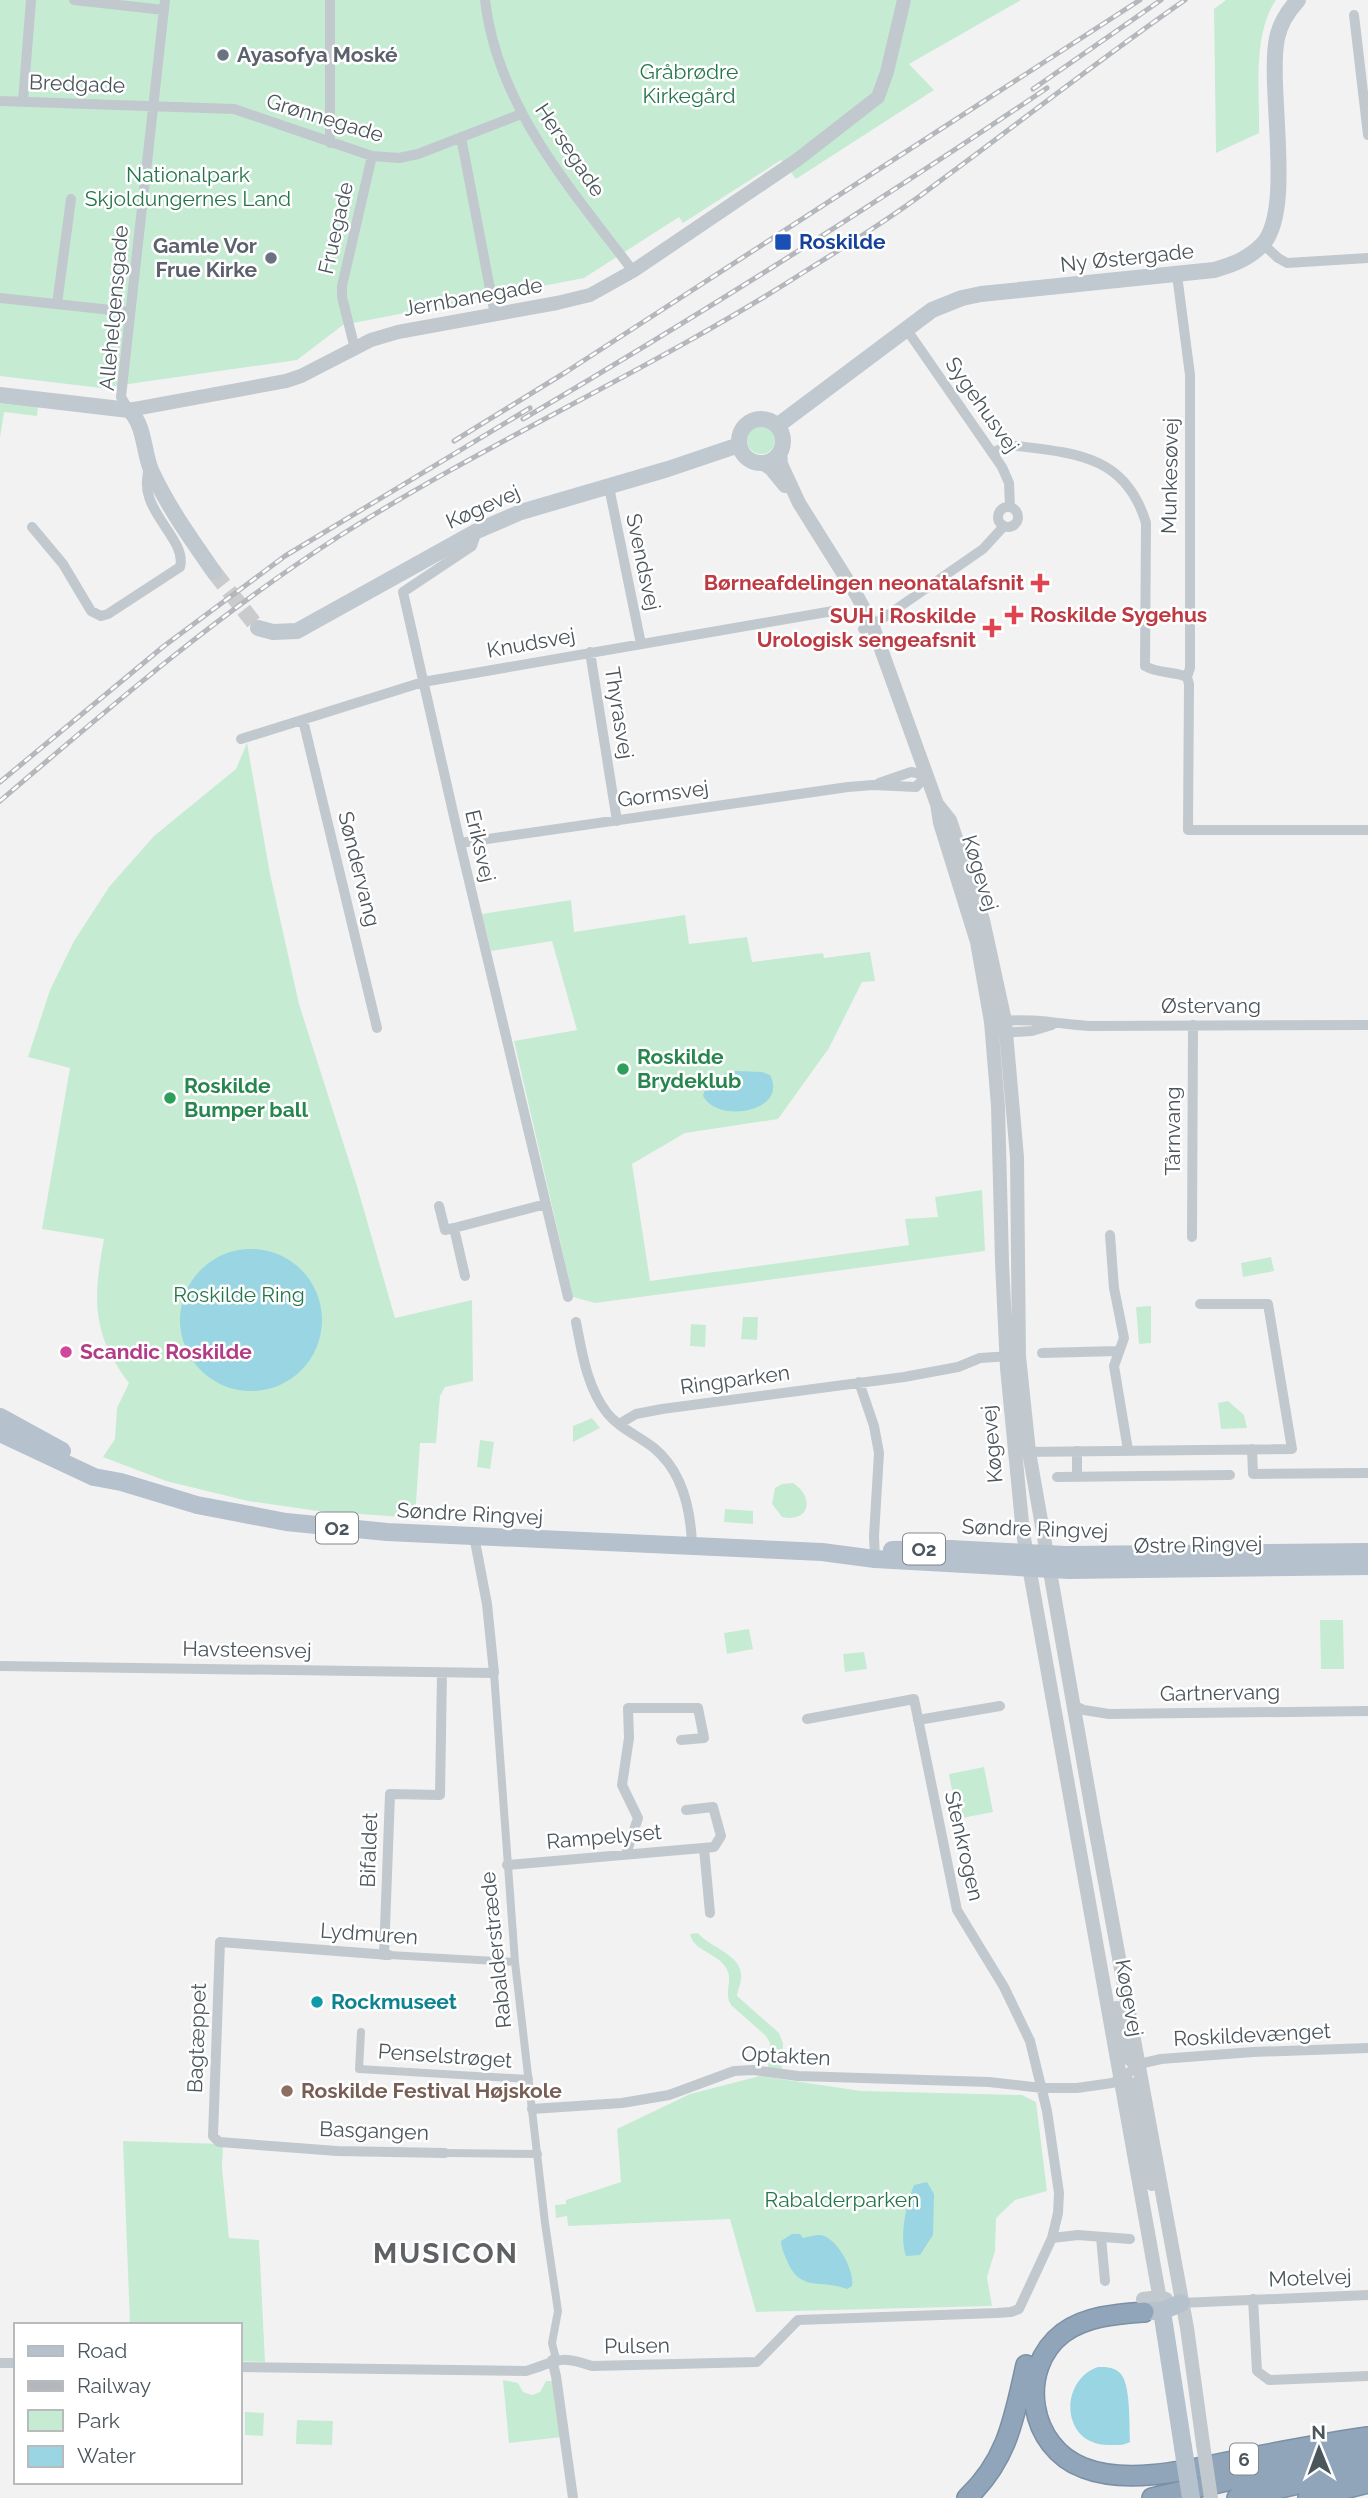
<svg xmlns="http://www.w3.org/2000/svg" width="1368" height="2498" font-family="Raleway,sans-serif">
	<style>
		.green { fill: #c6ebd3 }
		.water { fill: #99d5e2 }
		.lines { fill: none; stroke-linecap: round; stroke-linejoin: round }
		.secondary-tunnel { stroke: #c9cbcc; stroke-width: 16; stroke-dasharray: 16 8; stroke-linecap: butt }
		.motorway-casing { stroke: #7b90a5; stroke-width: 22 }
		.pedestrian { stroke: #c1c9ce; stroke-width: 8 }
		.minor { stroke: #c1c9ce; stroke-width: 10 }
		.tertiary { stroke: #c1c9ce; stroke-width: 14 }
		.secondary { stroke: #c0c8d0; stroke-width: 16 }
		.primary { stroke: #b5c1cc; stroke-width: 18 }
		.motorway { stroke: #90a5b9; stroke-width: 19 }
		.rail-casing { stroke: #b4b7bb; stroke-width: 5 }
		.rail { stroke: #fff; stroke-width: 2.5; stroke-dasharray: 8; stroke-linecap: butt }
		.tertiary-bridge { stroke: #c1c9ce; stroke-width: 14 }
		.primary-bridge { stroke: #b5c1cc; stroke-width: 18 }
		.worship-dot { fill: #6b7280; stroke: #fff; stroke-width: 2.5 }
		.transit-dot { fill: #1a4fb4; stroke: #fff; stroke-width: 2.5 }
		.health-dot { fill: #e0444e; stroke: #fff; stroke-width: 2.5 }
		.leisure-dot { fill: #2e9e5b; stroke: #fff; stroke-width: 2.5 }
		.hotel-dot { fill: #d1479c; stroke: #fff; stroke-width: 2.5 }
		.culture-dot { fill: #0f9aa8; stroke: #fff; stroke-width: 2.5 }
		.education-dot { fill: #8d6e63; stroke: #fff; stroke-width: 2.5 }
		.labels { text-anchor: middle; stroke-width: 5; stroke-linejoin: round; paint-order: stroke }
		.shield { fill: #fff; stroke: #81888d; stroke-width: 2 }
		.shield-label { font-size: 19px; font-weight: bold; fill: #4b555c }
		.worship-label { font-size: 21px; font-weight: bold; fill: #5b616d; stroke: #fff; text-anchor: start }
		.park-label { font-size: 21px; fill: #24764a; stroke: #fff }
		.street-label { font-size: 21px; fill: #4b555c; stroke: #fff }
		.transit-label { font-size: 21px; font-weight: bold; fill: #164399; stroke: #fff; text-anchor: start }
		.health-label { font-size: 21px; font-weight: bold; fill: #be3a42; stroke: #fff; text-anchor: end }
		.leisure-label { font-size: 21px; font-weight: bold; fill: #27864d; stroke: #fff; text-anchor: start }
		.hotel-label { font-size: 21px; font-weight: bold; fill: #b23c85; stroke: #fff; text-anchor: start }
		.culture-label { font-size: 21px; font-weight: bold; fill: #0d838f; stroke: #fff; text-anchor: start }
		.education-label { font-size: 21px; font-weight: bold; fill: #785e54; stroke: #fff; text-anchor: start }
		.district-label { font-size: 28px; font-weight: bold; letter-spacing: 2px; fill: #5f6265; stroke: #fff }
	</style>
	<rect width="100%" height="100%" fill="#f3f2f2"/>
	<path class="green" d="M0,0H1021L909,64L934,90L796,179L779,157L781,160L683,223L679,217L584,278L343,325L297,360L101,388L0,376Z
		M1226,0H1276C1252,35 1260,92 1259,133L1216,153L1214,9Z
		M0,402L38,406L37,416L4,412L0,438Z
		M747 440a14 14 0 1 1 28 0a14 14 0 1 1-28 0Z
		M247,743L270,874L299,1004L357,1186L395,1318L472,1300L473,1381L445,1387L440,1396L436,1443H420L415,1518L318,1511L248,1501L166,1481L103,1457L115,1439L117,1408L129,1383C91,1333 93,1298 104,1239L42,1229L70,1068L28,1057L50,990L74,941L109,887L154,836L236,769Z
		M571,900L574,932L685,915L689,944L747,937L752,962L823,953L824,958L870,952L875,981L862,982L829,1048L778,1119L685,1133L632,1164L650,1281L909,1245L905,1219L938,1217L935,1197L982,1190L985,1251L595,1303L573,1297L514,1041L577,1030L552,941L491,951L482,914Z
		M1271,1257L1274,1271L1243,1277L1241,1263Z
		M1151,1306V1343L1139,1344L1136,1307Z
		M743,1317H758L757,1340L741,1339Z
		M691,1324L706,1325L705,1347L690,1346Z
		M1228,1401L1244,1415L1247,1428L1221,1429L1218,1403Z
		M592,1418L600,1428L573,1442V1426Z
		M480,1440L494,1442L490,1469L477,1467Z
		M793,1483C815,1497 810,1523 782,1517L772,1504L775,1488L782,1484Z
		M725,1509L753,1511V1524L724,1522Z
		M1320,1620H1343L1344,1669H1321Z
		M749,1629L753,1649L727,1654L724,1633Z
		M864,1652L867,1669L845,1672L843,1654Z
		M984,1767L993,1812L957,1819L949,1774Z
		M698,1933C709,1947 740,1954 741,1974C742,1982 738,1989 737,1996L779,2033L783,2043L782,2072L768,2069L770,2043L766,2036L731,2005C723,1992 734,1980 726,1968C718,1953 693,1951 690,1934Z
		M760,2076L861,2091L1022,2095L1036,2102L1047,2191L1015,2200L996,2218L995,2251L987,2277L992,2306L756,2312L730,2219L568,2226L567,2216L556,2218L555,2205L566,2204V2200L621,2182L617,2129L690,2094Z
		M123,2141L223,2144L222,2168L229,2238L259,2240L265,2362L240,2361V2325H130Z
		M503,2380L518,2383L523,2392L532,2395L540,2392L546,2381H553L562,2437L509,2443Z
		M245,2412L264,2413L263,2436L245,2435Z
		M297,2420L333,2421L332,2445L296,2444Z"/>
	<path class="water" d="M736,1071L762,1072L770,1075C789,1111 719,1125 703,1096L707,1083L728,1072Z
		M180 1320a71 71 0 1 1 142 0a71 71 0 1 1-142 0Z
		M927,2182L934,2194L933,2235L920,2255L906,2256C899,2236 906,2205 914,2185Z
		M792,2234H800L803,2238C808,2237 816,2235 818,2235C836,2234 855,2271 852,2286L847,2289C821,2279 801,2292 788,2263C785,2255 781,2249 781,2241Z
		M1098,2367C1106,2367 1114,2367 1120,2373C1131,2383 1129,2426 1130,2442C1123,2446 1117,2445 1109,2445C1060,2445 1059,2380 1098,2367Z"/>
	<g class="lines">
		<path class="secondary-tunnel" d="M214,572L258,628"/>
		<g class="motorway-casing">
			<path id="motorway" d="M1144,2312C1117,2314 1086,2316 1063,2333C1016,2369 1029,2448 1084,2468C1130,2486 1196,2468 1242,2459C1284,2451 1326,2443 1368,2437
				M967,2498C1008,2459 1014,2418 1026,2365
				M1152,2498L1367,2449
				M1237,2498L1368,2468
				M1308,2498L1368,2483"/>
		</g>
		<path class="pedestrian" d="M494,1673L515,1962L545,2223L558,2311L552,2343L556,2359
			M389,1955L515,1962
			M361,2032L359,2069L529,2079
			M445,2153L538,2154"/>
		<path class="minor" d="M74,0L164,10
			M485,0C497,106 571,189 633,271
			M1354,15L1368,135
			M0,101L234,109L372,156L399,158L418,154L521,114
			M23,101L31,0
			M461,137L495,315
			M330,143V0
			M1263,244L1278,258L1287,263L1368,258
			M1177,275L1190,375V668L1187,677
			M0,298L130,312
			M57,304L71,199
			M907,330L1002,467L1009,483L1010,507
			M355,349L342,297V286L372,156
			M129,410L121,397L165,0
			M992,453L1007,446H1017C1076,453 1126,456 1146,523L1145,666C1159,674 1173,671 1187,677L1189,684L1188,830H1368
			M609,487L641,644
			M998 517a10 10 0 1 1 20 0a10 10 0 1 1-20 0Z
			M32,527L63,564L91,611L101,616L108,614L180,567C188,537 133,509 150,466
			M477,531L472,546L403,592L460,843L568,1297
			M863,629L879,621L983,549L1004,526
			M590,652L617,821
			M303,720L377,1028
			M241,739L423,682L833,611
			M879,783L911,772L927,775
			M460,843L848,787L873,785L916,787L927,775
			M1000,1021C1031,1018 1061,1024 1091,1026L1368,1025
			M999,1033L1032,1031L1052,1025
			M439,1206L445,1230L454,1228
			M1110,1235L1114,1288L1124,1338L1114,1366L1128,1450
			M1192,1237L1193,1025
			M465,1276L454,1228L546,1204
			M576,1322C582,1353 587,1387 607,1413C619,1428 639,1436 654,1448C683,1472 691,1511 692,1546
			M1042,1353L1118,1351
			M859,1382L874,1426L879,1453L874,1536L875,1559
			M619,1424L636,1414L662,1409L904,1377L958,1367L980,1358L1011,1356
			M1252,1449L1253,1474L1368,1473
			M1077,1451V1476
			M1023,1452L1292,1449L1268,1304H1200
			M1057,1477L1230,1475
			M0,1666L494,1673L487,1604L474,1536
			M1073,1705L1084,1710L1109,1714L1368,1711
			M918,1720L1000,1706
			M704,1848L710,1913
			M626,1854L638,1818L622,1785L629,1738L628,1708H698L704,1738L681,1740
			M507,1865L714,1847L721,1836L713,1807L686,1810
			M384,1955L390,1794L440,1795L442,1673
			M389,1955L220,1942L213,2136L219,2142L337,2151L445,2153
			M532,2109L622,2103L669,2095L734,2071L753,2070L798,2076L989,2082L1042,2088H1077L1112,2083L1120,2080L1139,2064L1161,2059L1253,2052L1368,2048
			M1101,2237L1105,2281
			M1052,2238L1078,2235L1130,2239
			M1253,2299L1257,2371L1269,2380L1368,2376
			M1181,2303L1368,2295
			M552,2360L556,2376L573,2498
			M0,2363H16
			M240,2367L526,2371C559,2361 558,2354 592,2366L757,2362L798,2320L997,2313L1011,2312L1019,2309L1052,2238L1058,2213L1059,2193L1047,2111L1030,2041L1004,1987L957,1910L914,1699L807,1719"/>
		<path class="tertiary" d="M129,410L286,381L301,376L371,340L398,332L557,303L590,295L633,271L797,160L878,97L887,72L904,0
			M780,451L781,464L799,503L856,594L872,624L937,804L940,823L977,942L991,1022L998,1106L1002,1262L1007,1368L1023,1533L1162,2311
			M761,462L771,469L785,486
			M938,805L950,820L983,920L1005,1021L1017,1157L1019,1356L1029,1452L1094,1822L1187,2328L1203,2444
			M1117,2008C1120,2024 1119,2060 1139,2064
			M1120,2080L1128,2082L1132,2087L1152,2184
			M1143,2299L1159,2297L1166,2299"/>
		<path class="secondary" d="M0,395L129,410C145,425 143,450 151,470C168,507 191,539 214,572
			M739 441a22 22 0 1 1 44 0a22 22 0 1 1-44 0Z
			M777,426L932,310L962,298L981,294L1214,270C1232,265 1248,259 1262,245C1295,211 1267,87 1277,38C1280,23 1288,11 1298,0
			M258,628L273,632L297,631L477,531L521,512L668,469L739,445"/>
		<path class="primary" d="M0,1417L62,1451
			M0,1433L94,1477L121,1482L197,1505L286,1522L387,1532L822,1552L875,1559L1069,1570L1368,1566
			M892,1550L950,1549L1066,1555L1368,1552
			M1151,2311H1162L1181,2303
			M1162,2311L1183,2447"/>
		<use href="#motorway" class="motorway"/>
		<g class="rail-casing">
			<path id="rail" d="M1033,89L1161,0
				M523,419C701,314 876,204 1047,88
				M454,441L566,372L1140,0
				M0,782L164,646L285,556L530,408
				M0,801C110,707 219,613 341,535C491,440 655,368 804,272C849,244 894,216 936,184C1019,123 1100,59 1185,0"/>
		</g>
		<use href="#rail" class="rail"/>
		<path class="tertiary-bridge" d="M1203,2444L1211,2498"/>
		<path class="primary-bridge" d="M1183,2447L1191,2498"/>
	</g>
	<g class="worship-dot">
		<circle cx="223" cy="55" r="7"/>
		<circle cx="271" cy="258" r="7"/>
	</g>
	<rect class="transit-dot" x="774" y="233" width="18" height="18" rx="3.5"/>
	<g class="health-dot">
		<path d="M1036.5 572.5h7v7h7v7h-7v7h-7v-7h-7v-7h7z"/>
		<path d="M1010.5 604.5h7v7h7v7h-7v7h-7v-7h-7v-7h7z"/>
		<path d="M988.5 617.5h7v7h7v7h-7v7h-7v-7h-7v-7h7z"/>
	</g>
	<g class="leisure-dot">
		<circle cx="623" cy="1069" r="7"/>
		<circle cx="170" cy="1098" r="7"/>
	</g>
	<circle class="hotel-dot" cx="66" cy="1352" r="7"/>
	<circle class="culture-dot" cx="317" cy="2002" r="7"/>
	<circle class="education-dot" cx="287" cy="2091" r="7"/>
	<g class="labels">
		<g class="shield">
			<rect x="316" y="1512.5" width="42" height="31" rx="5"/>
			<rect x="903" y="1533.5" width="42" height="31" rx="5"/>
			<rect x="1230" y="2443.5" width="28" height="31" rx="5"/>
		</g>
		<g class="shield-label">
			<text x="337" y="1535">O2</text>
			<text x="924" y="1556">O2</text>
			<text x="1244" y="2466">6</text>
		</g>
		<g class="worship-label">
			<text x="237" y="62">Ayasofya Moské</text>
			<text x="257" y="253" text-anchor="end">Gamle Vor<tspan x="257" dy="24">Frue Kirke</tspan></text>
		</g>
		<g class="park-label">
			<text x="689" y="79">Gråbrødre<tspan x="689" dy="24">Kirkegård</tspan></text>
			<text x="188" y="182">Nationalpark<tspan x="188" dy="24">Skjoldungernes Land</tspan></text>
			<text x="239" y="1302">Roskilde Ring</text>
			<text x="842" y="2207">Rabalderparken</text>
		</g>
		<g class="street-label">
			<text transform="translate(77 84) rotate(2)" y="7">Bredgade</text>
			<text transform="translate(325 118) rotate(17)" y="7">Grønnegade</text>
			<text transform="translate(570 150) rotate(56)" y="7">Hersegade</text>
			<text transform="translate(336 228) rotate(-77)" y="7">Fruegade</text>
			<text transform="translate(1127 258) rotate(-6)" y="7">Ny Østergade</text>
			<text transform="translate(473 297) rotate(-10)" y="7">Jernbanegade</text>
			<text transform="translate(114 308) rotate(-85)" y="7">Allehelgensgade</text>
			<text transform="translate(982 405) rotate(55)" y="7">Sygehusvej</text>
			<text transform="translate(1170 476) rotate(-89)" y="7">Munkesøvej</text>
			<text transform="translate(483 507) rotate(-24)" y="7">Køgevej</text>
			<text transform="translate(643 562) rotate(78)" y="7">Svendsvej</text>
			<text transform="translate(531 643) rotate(-10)" y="7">Knudsvej</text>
			<text transform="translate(619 713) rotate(81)" y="7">Thyrasvej</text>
			<text transform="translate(663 794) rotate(-8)" y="7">Gormsvej</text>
			<text transform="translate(480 846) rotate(77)" y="7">Eriksvej</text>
			<text transform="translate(359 869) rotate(76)" y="7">Søndervang</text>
			<text transform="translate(980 873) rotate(73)" y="7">Køgevej</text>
			<text x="1211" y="1013">Østervang</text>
			<text transform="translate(1173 1131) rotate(-90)" y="7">Tårnvang</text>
			<text transform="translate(735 1380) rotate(-8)" y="7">Ringparken</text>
			<text transform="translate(992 1444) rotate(-95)" y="7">Køgevej</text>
			<text transform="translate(470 1514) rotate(3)" y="7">Søndre Ringvej</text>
			<text transform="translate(1035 1529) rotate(2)" y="7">Søndre Ringvej</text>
			<text transform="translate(1198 1545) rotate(-1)" y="7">Østre Ringvej</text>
			<text transform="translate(247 1650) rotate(1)" y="7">Havsteensvej</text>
			<text transform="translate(1220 1693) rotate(-1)" y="7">Gartnervang</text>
			<text transform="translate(604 1837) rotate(-5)" y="7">Rampelyset</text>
			<text transform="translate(964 1846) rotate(77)" y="7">Stenkrogen</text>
			<text transform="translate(369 1850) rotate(-88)" y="7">Bifaldet</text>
			<text transform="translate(369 1934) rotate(4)" y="7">Lydmuren</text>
			<text transform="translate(496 1950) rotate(-96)" y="7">Rabalderstræde</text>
			<text transform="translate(1129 1998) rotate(80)" y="7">Køgevej</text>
			<text transform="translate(1252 2035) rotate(-3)" y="7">Roskildevænget</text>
			<text transform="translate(197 2038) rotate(-88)" y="7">Bagtæppet</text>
			<text transform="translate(445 2056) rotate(4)" y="7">Penselstrøget</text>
			<text transform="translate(786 2056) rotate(3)" y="7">Optakten</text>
			<text transform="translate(374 2131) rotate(2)" y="7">Basgangen</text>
			<text transform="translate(1310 2278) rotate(-2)" y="7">Motelvej</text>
			<text transform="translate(637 2346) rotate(-1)" y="7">Pulsen</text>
		</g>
		<g class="transit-label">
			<text x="799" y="249">Roskilde</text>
		</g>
		<g class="health-label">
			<text x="1024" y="590">Børneafdelingen neonatalafsnit</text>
			<text x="1030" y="622" text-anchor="start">Roskilde Sygehus</text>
			<text x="976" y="623">SUH i Roskilde<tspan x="976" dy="24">Urologisk sengeafsnit</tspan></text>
		</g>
		<g class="leisure-label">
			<text x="637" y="1064">Roskilde<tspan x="637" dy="24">Brydeklub</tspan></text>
			<text x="184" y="1093">Roskilde<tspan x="184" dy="24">Bumper ball</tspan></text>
		</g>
		<g class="hotel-label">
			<text x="80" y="1359">Scandic Roskilde</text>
		</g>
		<g class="culture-label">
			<text x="331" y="2009">Rockmuseet</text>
		</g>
		<g class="education-label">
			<text x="301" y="2098">Roskilde Festival Højskole</text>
		</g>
		<g class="district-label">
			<text x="446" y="2263">MUSICON</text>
		</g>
	</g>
	<rect x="14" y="2323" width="228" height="161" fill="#ffffff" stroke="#b7bbbe" stroke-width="2"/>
	<rect x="28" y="2346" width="35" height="10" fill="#b5c1cc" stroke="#b7bbbe" stroke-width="2"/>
	<text x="77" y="2358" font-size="21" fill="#4b555c">Road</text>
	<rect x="28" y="2381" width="35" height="10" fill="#b4b7bb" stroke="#b7bbbe" stroke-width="2"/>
	<text x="77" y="2393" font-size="21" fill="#4b555c">Railway</text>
	<rect x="28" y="2410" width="35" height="21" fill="#c6ebd3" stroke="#b7bbbe" stroke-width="2"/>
	<text x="77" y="2428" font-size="21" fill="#4b555c">Park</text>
	<rect x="28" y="2446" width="35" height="21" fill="#99d5e2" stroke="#b7bbbe" stroke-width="2"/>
	<text x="77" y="2463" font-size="21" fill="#4b555c">Water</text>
	<g transform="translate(1319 2449) rotate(359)" stroke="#ffffff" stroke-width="5" paint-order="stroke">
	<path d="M0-5L12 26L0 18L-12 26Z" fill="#4b555c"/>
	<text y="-10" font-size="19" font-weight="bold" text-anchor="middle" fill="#4b555c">N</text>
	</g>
</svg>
